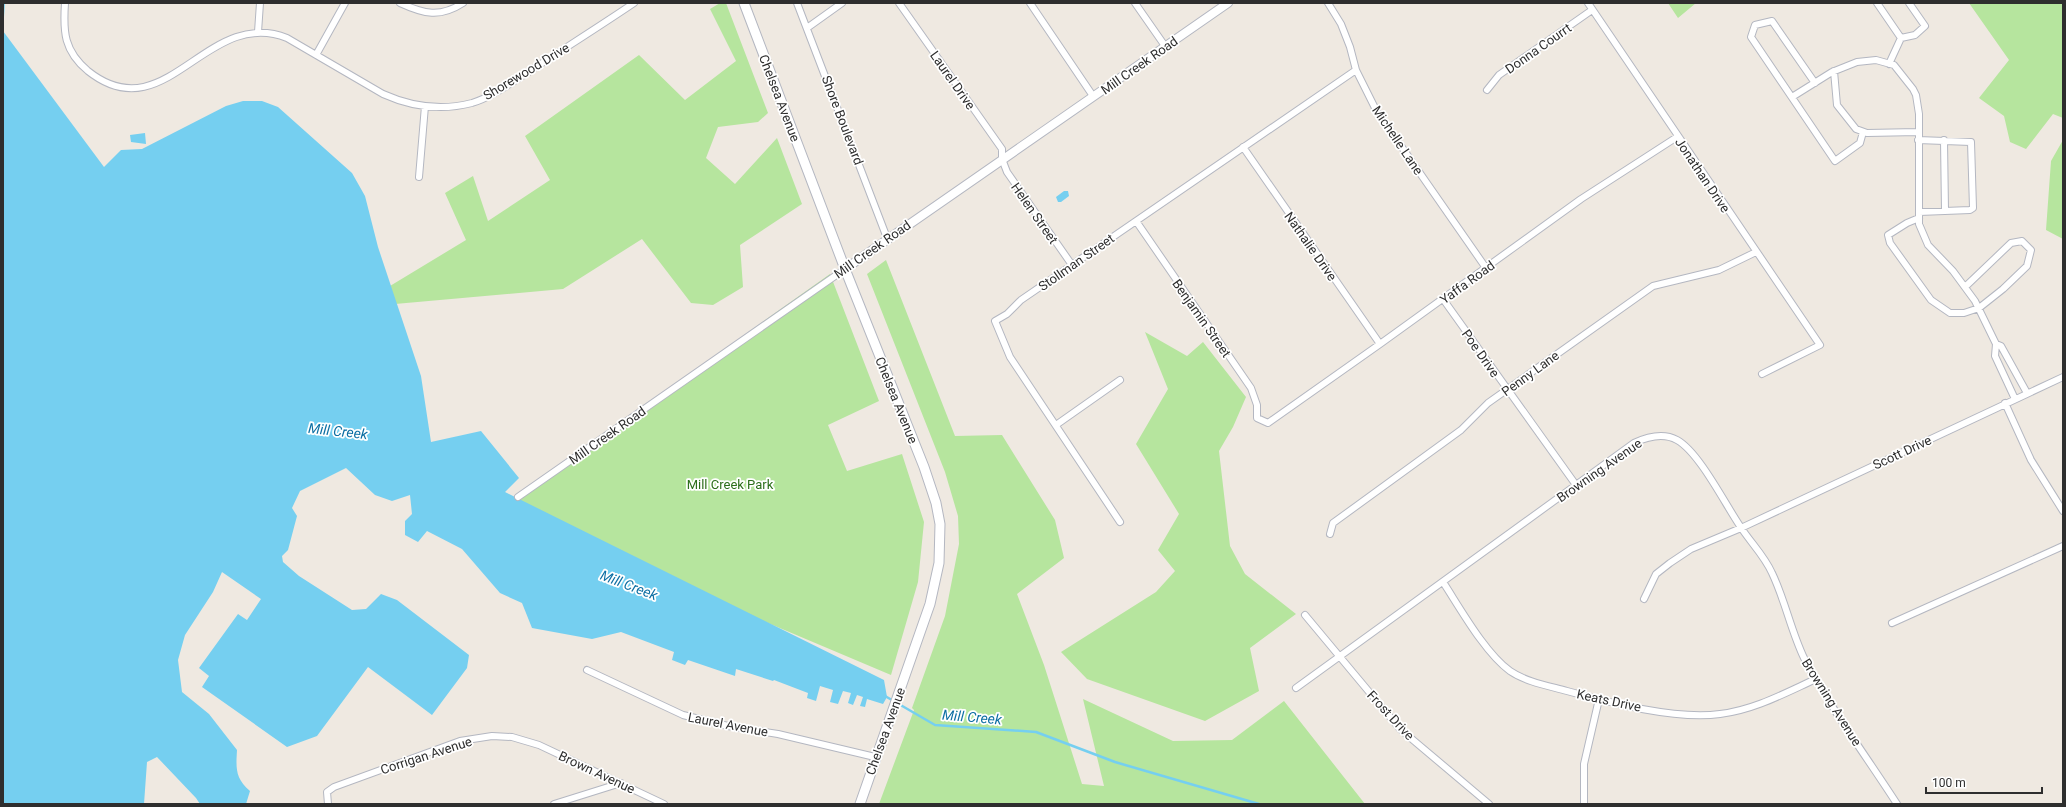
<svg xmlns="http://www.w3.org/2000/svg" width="2066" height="807" font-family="Roboto,sans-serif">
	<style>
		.green { fill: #b6e59e }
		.water { fill: #75cff0 }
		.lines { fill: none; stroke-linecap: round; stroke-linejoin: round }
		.stream { stroke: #75cff0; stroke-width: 2.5 }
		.minor-casing { stroke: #b4b7c1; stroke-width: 8 }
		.tertiary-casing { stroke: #b4b7c1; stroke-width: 10 }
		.secondary-casing { stroke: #b4b7c1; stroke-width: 11 }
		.minor { stroke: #fff; stroke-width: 6 }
		.tertiary { stroke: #fff; stroke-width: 8 }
		.secondary { stroke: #fff; stroke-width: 9 }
		.labels { text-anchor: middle; stroke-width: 3.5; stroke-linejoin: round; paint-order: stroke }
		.street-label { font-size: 13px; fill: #2e2e2e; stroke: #fff }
		.park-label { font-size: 13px; fill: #2c6e1b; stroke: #fff }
		.water-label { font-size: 14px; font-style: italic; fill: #0d6fa3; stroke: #fff }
	</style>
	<rect width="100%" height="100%" fill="#efe9e1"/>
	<path class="green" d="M720,3H726L768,113L758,122L718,127L706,158L735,184L777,138L802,204L740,245L743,287L713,305L691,303L642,239L563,289L395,304L390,286L466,240L445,193L473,176L488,221L550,180L525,136L639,55L685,100L736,61L710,9Z
		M1668,3H1696L1678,18Z
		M1969,3H2063V118L2053,114L2026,149L2010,142L2004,116L1979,98L2009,60Z
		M2063,140V239L2046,230L2051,161Z
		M886,260L955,436L1002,435L1055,520L1064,558L1017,594L1044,665L1082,784L1104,786L1083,699L1173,741L1232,740L1284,701L1365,804H879L914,710L912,708L945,616L959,544L958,516L945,472L867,274Z
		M830,274L879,401L828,425L847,471L902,454L924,522L918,582L891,675L593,549L512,500Z
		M1145,332L1187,356L1203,342L1246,397L1233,427L1219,451L1230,546L1245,574L1296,614L1250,648L1259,691L1205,721L1087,679L1061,652L1156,592L1175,571L1158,550L1179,514L1136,444L1168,389Z"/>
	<path class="water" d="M3,3H5L3,31L104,167L121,150L142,149L226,106L243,101H262L278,107L352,173L365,196L378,247L421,376L431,442L481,431L519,478L505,492L884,680L887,697L883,704L867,699L865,707L860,706L863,697L857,695L853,705L848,703L851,693L843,691L838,704L830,702L833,690L820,686L816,701L807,698L808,693L774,680L773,681L736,669L735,676L688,660L685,665L672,660L674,652L621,632L592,639L532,628L522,603L500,593L462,549L427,531L418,542L405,535V521L412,514L410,495L392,501L375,495L346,468L300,491L292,508L297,516L288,550L282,556L283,562L299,576L352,610L366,609L381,594L397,600L469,655L467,668L432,715L368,667L317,736L287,747L202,687L209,676L199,668L238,614L247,620L261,599L222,572L213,592L185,635L178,660L182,692L209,714L237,750C236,768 235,778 250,791L246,804H200L196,798L157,757L147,762L144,804H3Z
		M145,133L146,144L131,142L130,135Z
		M1064,191H1068L1069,196L1061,202H1058L1056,197Z"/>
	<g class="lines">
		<path class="stream" d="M885,696L935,725L1036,732L1115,762L1259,804"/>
		<g class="minor-casing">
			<path id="minor" d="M65,3C63,32 64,51 88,71C166,133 206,6 287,38L383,94C412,107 441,111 472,103C492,97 512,82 530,71C565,48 600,26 634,3
				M400,3C424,14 440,18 463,3
				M797,3L887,238
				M899,3L1002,149V159L1007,172L1072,265
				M1030,3L1093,96
				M1135,3L1165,46
				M1328,3L1341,24L1350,47L1356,70L1376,110L1486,268
				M1588,3L1820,345L1762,374
				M1877,3L1901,38L1889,64
				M807,28L842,3
				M258,32L260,3
				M1901,38L1915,35L1925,26L1909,3
				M316,55L345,3
				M1834,71L1837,105L1856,129L1867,133L1918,132
				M1815,83L1772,21L1755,25L1751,37L1835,161L1860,143L1863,132
				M1487,90L1499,75L1592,10
				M1792,97L1832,72L1857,62L1876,60L1894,65L1913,89L1916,95L1919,114V224L1928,245L1953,271L1975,301L1996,344L1995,356L2015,399
				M1918,140L1971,142L1973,208L1970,210L1919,212
				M1944,140L1945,211
				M1243,147L1380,344
				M419,177L425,106
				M1919,218L1907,223L1888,235L1890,243L1931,300L1950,313H1964L1979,308L2003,289L2027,266L2031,250L2022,241L2011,243L1965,287
				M1136,221L1251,388L1257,405V418L1268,423L1380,344L1581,199L1677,137
				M1443,299L1576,485
				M1996,344L2001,346L2027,393
				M2005,403L2031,460L2063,511
				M1056,425L1120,380
				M518,497L845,269
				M1120,522L1010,357L995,321L1007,314L1021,300L1072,265L1356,70
				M1330,534L1333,523L1461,430L1488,403L1653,286L1719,270L1756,252
				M1443,582C1460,608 1485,653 1510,671C1526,682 1549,686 1567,691C1611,703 1676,720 1720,714C1754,710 1785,693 1816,679
				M1644,599L1656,574L1670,563L1691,549L1741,528L2063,377
				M1305,615L1400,729L1489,804
				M1892,623L2063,546
				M587,670L683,715L728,726L778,734L875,757
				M1296,688L1634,443C1647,437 1664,433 1677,440C1699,452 1725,504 1740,526C1750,542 1764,555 1772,573C1785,600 1791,631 1804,658C1831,709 1866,756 1897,804
				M328,804L327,792L334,787L460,741L492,736L512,737L539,745L664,804
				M554,804L621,783
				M1584,804V764L1599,699"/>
		</g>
		<g class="tertiary-casing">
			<path id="tertiary" d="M845,269L1228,3"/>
		</g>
		<g class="secondary-casing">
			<path id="secondary" d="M744,3L845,269L924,467L936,503L940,524L939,563L930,604L860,804"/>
		</g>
		<use href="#minor" class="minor"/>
		<use href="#tertiary" class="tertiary"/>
		<use href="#secondary" class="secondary"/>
	</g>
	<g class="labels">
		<g class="street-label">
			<text transform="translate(1538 48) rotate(-35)" y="5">Donna Courrt</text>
			<text transform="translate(1139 65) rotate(-35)" y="5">Mill Creek Road</text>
			<text transform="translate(526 71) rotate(-31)" y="5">Shorewood Drive</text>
			<text transform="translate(953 80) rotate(55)" y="5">Laurel Drive</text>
			<text transform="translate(780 98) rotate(69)" y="5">Chelsea Avenue</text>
			<text transform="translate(843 120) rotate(69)" y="5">Shore Boulevard</text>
			<text transform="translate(1398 140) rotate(56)" y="5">Michelle Lane</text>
			<text transform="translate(1703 175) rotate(56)" y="5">Jonathan Drive</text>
			<text transform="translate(1035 213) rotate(55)" y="5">Helen Street</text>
			<text transform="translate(1311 246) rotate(55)" y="5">Nathalie Drive</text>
			<text transform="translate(872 249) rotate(-35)" y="5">Mill Creek Road</text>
			<text transform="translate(1076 262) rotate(-35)" y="5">Stollman Street</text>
			<text transform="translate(1467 282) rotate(-36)" y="5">Yaffa Road</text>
			<text transform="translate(1202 318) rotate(55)" y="5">Benjamin Street</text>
			<text transform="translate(1481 353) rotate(55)" y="5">Poe Drive</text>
			<text transform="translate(1530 373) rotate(-36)" y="5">Penny Lane</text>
			<text transform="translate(897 400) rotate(68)" y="5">Chelsea Avenue</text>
			<text transform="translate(607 435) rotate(-35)" y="5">Mill Creek Road</text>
			<text transform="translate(1902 452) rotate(-25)" y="5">Scott Drive</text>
			<text transform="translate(1599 470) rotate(-35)" y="5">Browning Avenue</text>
			<text transform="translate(1609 700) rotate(12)" y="5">Keats Drive</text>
			<text transform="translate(1832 702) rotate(58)" y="5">Browning Avenue</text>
			<text transform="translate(1391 715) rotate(47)" y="5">Frost Drive</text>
			<text transform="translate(728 724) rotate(11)" y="5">Laurel Avenue</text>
			<text transform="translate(885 731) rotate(-70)" y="5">Chelsea Avenue</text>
			<text transform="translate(426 755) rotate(-18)" y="5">Corrigan Avenue</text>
			<text transform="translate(597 772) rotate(25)" y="5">Brown Avenue</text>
		</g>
		<g class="park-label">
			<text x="730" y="489">Mill Creek Park</text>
		</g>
		<g class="water-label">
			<text transform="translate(338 431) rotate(6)" y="5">Mill Creek</text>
			<text transform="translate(629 585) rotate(21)" y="5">Mill Creek</text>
			<text transform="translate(972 717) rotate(5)" y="5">Mill Creek</text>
		</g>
	</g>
	<rect width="2066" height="807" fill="none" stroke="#2e2e2e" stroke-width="8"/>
	<path d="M1926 787v6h116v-6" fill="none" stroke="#2e2e2e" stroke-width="2"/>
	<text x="1932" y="787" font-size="12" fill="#2e2e2e" stroke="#ffffff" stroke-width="3" paint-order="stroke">100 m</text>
</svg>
